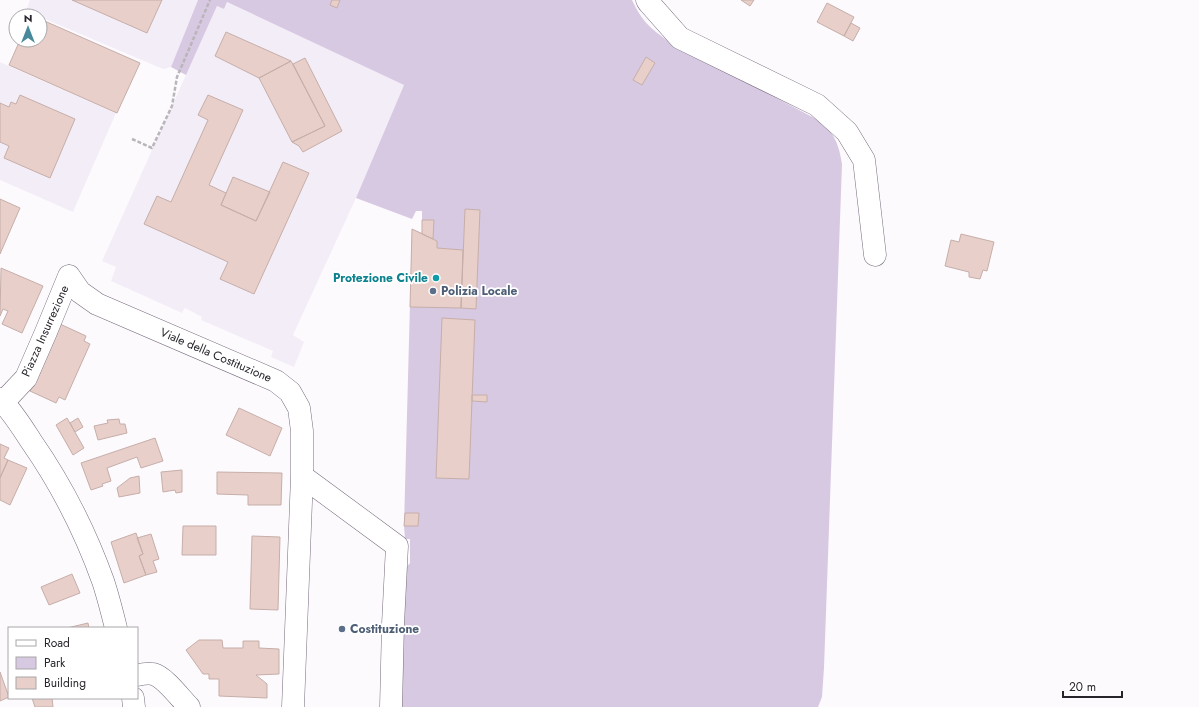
<svg xmlns="http://www.w3.org/2000/svg" width="1199" height="707" font-family="Jost,sans-serif">
	<style>
		.built { fill: #f3edf8 }
		.green { fill: #d8c9e2 }
		.building { fill: #e8cfc9; stroke: #c6aea9 }
		.lines { fill: none; stroke-linecap: round; stroke-linejoin: round }
		.minor-casing { stroke: #756b7c; stroke-width: 23 }
		.secondary-casing { stroke: #756b7c; stroke-width: 23 }
		.path { stroke: #b9b5ba; stroke-width: 2.5; stroke-dasharray: 4 2; stroke-linecap: butt }
		.minor { stroke: #fff; stroke-width: 22 }
		.secondary { stroke: #fff; stroke-width: 22 }
		.culture-dot { fill: #0f9aa8; stroke: #fff; stroke-width: 1.5 }
		.service-dot { fill: #5c6f8a; stroke: #fff; stroke-width: 1.5 }
		.labels { text-anchor: middle; stroke-width: 3.5; stroke-linejoin: round; paint-order: stroke }
		.culture-label { font-size: 12px; font-weight: bold; fill: #0d838f; stroke: #fff; text-anchor: end }
		.service-label { font-size: 12px; font-weight: bold; fill: #4e5e75; stroke: #fff; text-anchor: start }
		.street-label { font-size: 12px; fill: #28242b; stroke: #fff }
	</style>
	<rect width="100%" height="100%" fill="#fdfafe"/>
	<path class="built" d="M30,0H198L171,67L163,69L26,11Z
		M227,2L404,85L356,198L293,335L304,342L294,367L271,357L273,351L201,320L202,317L185,308L182,313L111,281L116,267L102,261L217,6L224,9Z
		M0,62L116,113L73,212L0,180Z"/>
	<path class="green" d="M198,0H632C642,21 649,27 668,41L820,121C835,134 839,145 842,164L824,668L822,697L818,707H399L404,570L410,563V539H405L404,526L412,229L422,233V211H416L412,219L356,198L404,85L227,2L224,9L217,6L186,75L171,67Z"/>
	<path class="building" d="M72,0H162L147,33Z
		M332,0H340L337,8L330,5Z
		M741,0H754L750,6Z
		M827,3L854,17L844,36L817,22Z
		M40,19L140,63L117,113L9,65L20,40L31,41V40H40Z
		M851,23L860,28L853,41L844,36Z
		M226,32L291,61L259,78L215,56Z
		M646,57L655,63L642,85L633,80Z
		M305,58L342,131L303,152L299,146L292,142L325,126L293,64Z
		M291,61L325,126L292,142L259,78Z
		M20,95L75,119L50,178L4,158L9,146L0,142V103L9,107L11,102L16,104Z
		M208,95L243,110L209,185L226,193L221,205L256,221L283,162L309,173L254,294L220,279L228,262L144,224L157,196L171,202L208,120L198,115Z
		M233,177L270,192L256,221L221,205Z
		M0,199L20,208L0,254Z
		M465,209L480,210L476,309L461,308Z
		M422,220H434L433,239L422,234Z
		M412,229L437,241V248L463,250L461,308L410,307Z
		M961,234L994,242L987,271L983,270L980,279L969,277V272L945,266L951,240L959,242Z
		M1,268L43,286L22,333L2,324L8,311L3,309L0,316Z
		M442,318L475,320L469,479L436,478Z
		M60,324L86,336L84,341L90,344L65,400L59,397L56,403L30,391Z
		M472,395H487V402L472,401Z
		M239,408L282,428L270,456L226,435Z
		M67,418L84,448L73,455L56,425Z
		M78,418L83,427L75,432L70,423Z
		M119,419L120,424H125L127,433L98,440L94,426L108,423L107,420Z
		M155,438L163,461L141,468L137,457L107,468L111,481L102,484L103,486L91,490L81,463Z
		M0,444L9,448L4,458L8,460L0,478Z
		M8,460L27,468L10,505L0,500V478Z
		M182,470V492L176,493L175,490L163,492L161,472Z
		M217,472L282,473L281,505H248V495L217,494Z
		M139,476L140,493L119,497L117,488L130,478Z
		M405,513H419L418,526H404Z
		M183,526H216V555H182Z
		M136,533L143,554L139,556L146,575L124,583L111,542Z
		M151,534L159,559L153,561L157,572L146,575L139,556L143,554L137,538Z
		M252,536L280,537L278,610L250,609Z
		M72,574L80,593L49,605L41,587Z
		M88,623L89,628H67Z
		M199,640H222L223,648H243V641H259V648L279,649V674L256,675L267,684V698L219,696V679H209V674H203L186,650Z
		M0,672L9,697L0,701Z
		M32,698H52L53,707H35Z"/>
	<g class="lines">
		<g class="minor-casing">
			<path id="minor" d="M647,0L649,3L680,38L817,105L847,132L864,160L875,255
				M69,276L80,292L97,304L276,381L290,392L299,408L302,431V476L293,707
				M2,401L9,396L26,378L46,332L69,276
				M302,476L397,546L393,624L391,707
				M137,675C142,674 148,673 153,674C165,677 180,698 189,707"/>
		</g>
		<g class="secondary-casing">
			<path id="secondary" d="M0,399C12,411 22,427 31,441C61,484 85,531 103,581C108,596 112,612 116,628
				M133,698L134,707"/>
		</g>
		<path class="path" d="M132,139L152,148L172,106L177,77L210,0"/>
		<use href="#minor" class="minor"/>
		<use href="#secondary" class="secondary"/>
	</g>
	<circle class="culture-dot" cx="436" cy="278" r="4"/>
	<g class="service-dot">
		<circle cx="433" cy="291" r="4"/>
		<circle cx="342" cy="629" r="4"/>
	</g>
	<g class="labels">
		<g class="culture-label">
			<text x="428" y="282">Protezione Civile</text>
		</g>
		<g class="service-label">
			<text x="441" y="295">Polizia Locale</text>
			<text x="350" y="633">Costituzione</text>
		</g>
		<g class="street-label">
			<text transform="translate(45 331) rotate(-66)" y="4">Piazza Insurrezione</text>
			<text transform="translate(216 355) rotate(23)" y="4">Viale della Costituzione</text>
		</g>
	</g>
	<rect x="8" y="627" width="130" height="72" fill="#ffffff" stroke="#a9a7aa"/>
	<rect x="16" y="640" width="20" height="6" fill="#ffffff" stroke="#a9a7aa"/>
	<text x="44" y="647" font-size="12" fill="#28242b">Road</text>
	<rect x="16" y="657" width="20" height="12" fill="#d8c9e2" stroke="#a9a7aa"/>
	<text x="44" y="667" font-size="12" fill="#28242b">Park</text>
	<rect x="16" y="677" width="20" height="12" fill="#e8cfc9" stroke="#a9a7aa"/>
	<text x="44" y="687" font-size="12" fill="#28242b">Building</text>
	<g transform="translate(28 28)"><circle r="19" fill="#ffffff" stroke="#a9a7aa"/>
	<path d="M0-3L7 15L0 10L-7 15Z" fill="#488a9b"/>
	<text y="-6" font-size="11" font-weight="bold" text-anchor="middle" fill="#28242b">N</text>
	</g>
	<path d="M1063 691v6h59v-6" fill="none" stroke="#28242b" stroke-width="2"/>
	<text x="1069" y="691" font-size="12" fill="#28242b" stroke="#ffffff" stroke-width="3" paint-order="stroke">20 m</text>
</svg>
